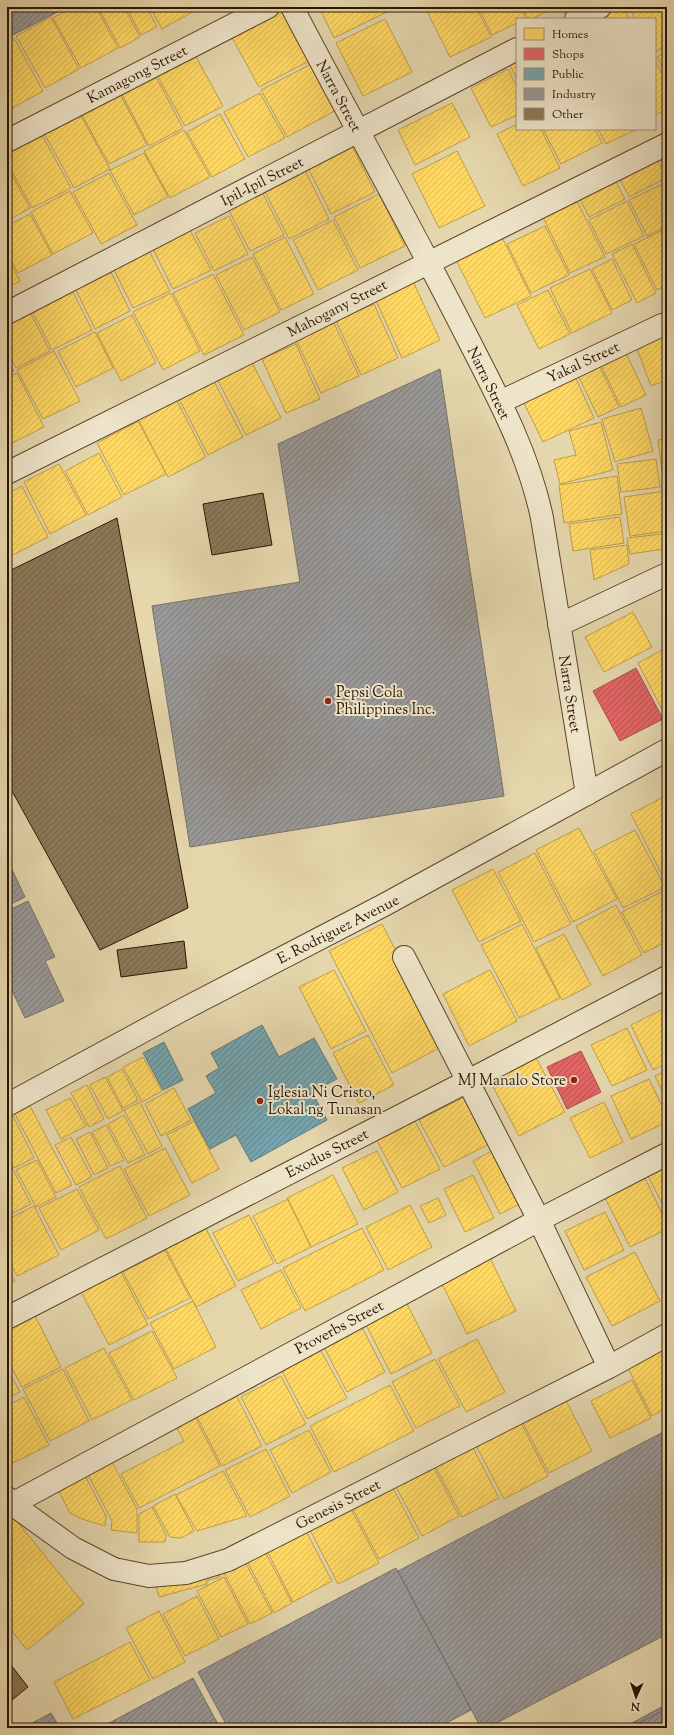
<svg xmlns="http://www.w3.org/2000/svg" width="674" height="1735" font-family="'Sorts Mill Goudy',serif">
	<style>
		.homes { fill: url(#homes-hatch); stroke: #bf9e47 }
		.shops { fill: url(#shops-hatch); stroke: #a94e47 }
		.public { fill: url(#public-hatch); stroke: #5f7a7a }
		.industry { fill: url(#industry-hatch); stroke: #78716b }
		.building { fill: url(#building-hatch); stroke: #2a1500 }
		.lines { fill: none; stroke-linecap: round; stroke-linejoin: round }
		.minor-casing { stroke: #59452b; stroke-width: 24 }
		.tertiary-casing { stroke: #59452b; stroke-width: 24 }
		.minor { stroke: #eee4c9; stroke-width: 22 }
		.tertiary { stroke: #eee4c9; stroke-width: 22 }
		.poi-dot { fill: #8f2418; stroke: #eee4c9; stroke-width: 1.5 }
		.labels { text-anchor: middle; stroke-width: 4; stroke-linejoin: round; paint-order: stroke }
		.street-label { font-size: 15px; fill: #2a1500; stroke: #eee4c9 }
		.poi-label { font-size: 15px; fill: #2a1500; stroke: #eee4c9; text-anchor: start }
	</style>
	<defs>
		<pattern id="homes-hatch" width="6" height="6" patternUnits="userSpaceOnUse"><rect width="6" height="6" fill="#ffd966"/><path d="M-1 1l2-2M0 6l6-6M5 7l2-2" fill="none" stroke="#dbb957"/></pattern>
		<pattern id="shops-hatch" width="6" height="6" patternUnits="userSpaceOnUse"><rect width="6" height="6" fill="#e06666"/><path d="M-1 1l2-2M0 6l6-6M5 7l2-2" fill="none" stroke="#b65352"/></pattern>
		<pattern id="public-hatch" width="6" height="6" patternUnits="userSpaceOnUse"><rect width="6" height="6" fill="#76a5af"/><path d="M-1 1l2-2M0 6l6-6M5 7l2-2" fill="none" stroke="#61858c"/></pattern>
		<pattern id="industry-hatch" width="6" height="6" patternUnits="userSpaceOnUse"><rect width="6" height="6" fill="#999"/><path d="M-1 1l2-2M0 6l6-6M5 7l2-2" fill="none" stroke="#7d7c7a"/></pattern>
		<pattern id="building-hatch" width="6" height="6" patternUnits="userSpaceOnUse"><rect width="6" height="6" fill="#8b7959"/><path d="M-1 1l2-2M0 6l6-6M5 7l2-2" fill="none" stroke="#726247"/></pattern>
	</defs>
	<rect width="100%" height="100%" fill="#e5d6ac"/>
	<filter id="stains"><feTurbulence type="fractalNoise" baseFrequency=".005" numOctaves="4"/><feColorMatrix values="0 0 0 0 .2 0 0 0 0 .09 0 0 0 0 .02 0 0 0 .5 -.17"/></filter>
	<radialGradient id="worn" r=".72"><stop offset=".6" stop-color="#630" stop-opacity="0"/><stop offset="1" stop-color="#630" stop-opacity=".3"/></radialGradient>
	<path class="homes" d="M73,7H96L118,48L81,68L53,18Z
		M98,7H124L140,37L120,48Z
		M126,7H147L157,27L141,35Z
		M150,7H192L194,11L162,29Z
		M282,7L311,60L259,87L230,34Z
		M319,7H382L385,13L334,38Z
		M425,7H476L491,37L450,57Z
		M478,7H520L526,18L517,19V23L492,35Z
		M522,7H556L532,19H528Z
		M615,7H623L629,19H591Z
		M629,7H667V46L655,52V19H635Z
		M51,17L79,69L45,88L16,36Z
		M385,19L412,72L363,96L336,43Z
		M14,38L43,91L7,111V42Z
		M517,52V79L506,58Z
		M667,52V77L657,57Z
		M195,55L223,106L185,126L157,75Z
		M655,60L667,84V109L655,115Z
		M315,62L340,108L287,137L261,90Z
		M508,69L517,87V115L491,127L471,88Z
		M154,73L183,128L149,146L120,91Z
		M260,93L285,138L248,157L224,112Z
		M120,94L147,145L109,164L82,115Z
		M452,103L470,137L415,165L398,130Z
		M80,114L110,169L74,188L44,133Z
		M220,114L245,159L212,177L187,132Z
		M517,124V129H541L560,168L523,186L497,134Z
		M543,129H595L602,143L561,164Z
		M598,129H637L606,144Z
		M184,130L210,177L170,198L144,151Z
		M40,131L71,188L32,208L7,162V148Z
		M351,144L375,192L331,214L307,166Z
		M667,147V172L657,152Z
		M457,151L485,206L439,228L412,174Z
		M144,153L168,197L134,215L110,170Z
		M654,153L666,178L629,197L616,171Z
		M7,166L30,208L7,221Z
		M303,166L329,219L289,239L262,186Z
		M109,173L137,225L101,244L73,192Z
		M613,176L625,199L589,217L577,193Z
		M667,182V226L647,236L629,200Z
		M260,188L284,235L250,251L226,205Z
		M70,191L93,233L53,254L31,212Z
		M379,194L405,246L360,268L334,217Z
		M574,195L605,257L570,273L540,211Z
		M627,201L644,236L606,254L589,220Z
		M30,214L52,255L18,273L7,253V226Z
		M229,216L248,254L214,271L195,233Z
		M333,220L358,270L318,290L293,240Z
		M188,226L211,270L173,289L151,245Z
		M545,226L569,275L531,293L507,244Z
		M667,228V285L657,290L634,244Z
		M500,233L531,296L485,318L454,256Z
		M285,237L314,294L281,310L253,254Z
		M632,244L656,293L637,303L612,254Z
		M146,245L170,291L133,308L110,262Z
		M7,256L20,281L7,288Z
		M252,257L280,312L244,330L216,275Z
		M612,259L632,300L612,310L592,269Z
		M107,264L130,311L95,329L72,282Z
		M590,269L612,313L572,333L550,288Z
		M213,274L244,335L204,355L173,293Z
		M412,279L440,340L402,358L374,296Z
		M69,284L92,330L52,350L29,305Z
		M548,290L570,334L539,349L517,305Z
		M171,293L200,351L163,370L133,312Z
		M374,304L398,358L361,375L336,321Z
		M27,306L50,351L16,368L7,350V316Z
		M132,315L156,363L121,381L97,333Z
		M334,323L359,376L321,393L296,340Z
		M95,332L113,368L76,387L58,351Z
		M667,332V380L651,386L635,344Z
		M296,344L320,399L286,413L262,359Z
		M623,347L646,395L621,407L598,359Z
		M54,351L80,401L43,419L17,370Z
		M7,356L14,371L7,374Z
		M595,357L619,407L598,417L574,367Z
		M250,359L281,418L246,435L216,377Z
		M572,370L594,418L543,442L520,395Z
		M17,373L44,427L8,445L7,378Z
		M213,379L243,437L208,455L178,397Z
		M175,397L206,457L168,477L136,417Z
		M641,408L653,451L615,462L602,419Z
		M139,421L166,474L124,495L97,443Z
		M601,422L613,470L560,484L554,460L576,455L569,431Z
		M667,439V485H664L658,440Z
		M99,453L122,497L88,515L65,471Z
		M656,459L660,487L621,492L617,464Z
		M59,464L86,515L50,534L24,482Z
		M617,476L622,514L564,523L559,485Z
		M22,486L48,537L11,556L7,548V494Z
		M665,491L667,507V531L630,536L624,497Z
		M620,517L624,543L573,551L569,524Z
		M662,534L664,549L630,554L627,538Z
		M627,545L629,564L594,580L590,550Z
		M633,612L652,647L604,672L585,637Z
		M662,650L667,660L666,717L638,663Z
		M667,795V872L662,875L631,814Z
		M579,828L617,899L573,922L536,850Z
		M635,830L665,887L623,908L594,851Z
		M535,853L571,924L534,942L498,872Z
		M493,869L521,921L479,942L452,890Z
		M665,890L667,893V941L644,953L622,912Z
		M616,905L642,955L603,976L576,926Z
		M382,924L445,1045L392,1073L329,951Z
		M522,924L560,998L519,1018L481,945Z
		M564,934L591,985L562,1000L536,948Z
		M334,970L366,1031L331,1049L299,987Z
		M490,970L517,1021L469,1046L443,994Z
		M663,1009L667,1017V1063L653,1070L631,1025Z
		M627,1028L647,1070L612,1086L591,1045Z
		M368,1035L394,1085L359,1103L333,1053Z
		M535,1056L565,1112L519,1136L489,1079Z
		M143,1057L162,1091L142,1102L123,1067Z
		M122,1069L138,1100L123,1108L107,1077Z
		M667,1070V1102L655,1076Z
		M105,1077L123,1111L108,1119L90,1085Z
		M649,1079L667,1116V1122L631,1139L611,1096Z
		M87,1085L104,1119L89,1127L71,1093Z
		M174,1088L191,1120L161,1136L145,1104Z
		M466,1096L491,1143L444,1167L419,1120Z
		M70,1098L86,1126L61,1139L46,1110Z
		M140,1102L162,1146L148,1154L124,1110Z
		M604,1102L623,1142L590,1158L570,1118Z
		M30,1106L72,1185L56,1193L15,1114Z
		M124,1115L145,1155L128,1163L108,1124Z
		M13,1116L34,1158L14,1168L7,1154V1119Z
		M414,1119L440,1169L402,1188L376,1139Z
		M194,1121L219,1169L192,1183L167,1135Z
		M106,1125L124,1160L110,1166L92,1132Z
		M90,1132L108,1168L94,1175L76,1139Z
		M71,1137L92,1177L76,1185L55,1145Z
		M165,1148L190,1195L149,1216L124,1169Z
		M497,1148L525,1201L500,1214L473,1161Z
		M377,1151L398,1192L364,1210L342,1168Z
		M7,1158L31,1204L7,1216Z
		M37,1160L56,1197L36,1207L16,1170Z
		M120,1166L147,1218L106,1239L79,1187Z
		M667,1166V1213L648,1176Z
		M333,1175L358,1224L311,1247L287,1198Z
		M473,1175L494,1218L465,1232L444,1189Z
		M645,1178L667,1224V1229L630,1247L605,1198Z
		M77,1189L99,1230L61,1250L39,1208Z
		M438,1198L446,1215L429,1223L420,1206Z
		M288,1199L311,1247L277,1264L253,1216Z
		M410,1205L432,1247L388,1270L366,1227Z
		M34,1206L59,1255L17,1276L7,1258V1220Z
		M605,1212L624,1250L584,1270L565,1231Z
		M249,1215L274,1263L238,1281L213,1233Z
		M362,1228L384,1270L305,1311L283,1268Z
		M206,1229L236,1286L196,1307L166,1249Z
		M165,1250L190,1298L148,1319L123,1272Z
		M635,1252L660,1301L612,1326L586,1277Z
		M490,1258L516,1311L467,1334L441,1282Z
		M7,1265L15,1281L7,1285Z
		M120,1270L148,1325L109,1345L80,1290Z
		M281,1270L301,1308L261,1329L241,1290Z
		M404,1298L432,1353L391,1374L363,1319Z
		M193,1301L216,1347L174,1369L150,1323Z
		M33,1312L61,1367L22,1387L7,1359V1325Z
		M362,1327L385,1372L347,1392L324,1347Z
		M152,1331L177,1378L134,1400L109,1353Z
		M477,1339L505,1392L466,1412L438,1359Z
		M667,1343V1408L652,1416L626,1364Z
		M104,1348L132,1400L92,1420L65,1368Z
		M320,1349L347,1398L307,1419L281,1369Z
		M435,1359L460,1406L416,1428L392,1382Z
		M63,1369L89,1421L50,1441L23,1389Z
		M8,1370L20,1392L7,1398V1371Z
		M281,1376L306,1424L266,1445L241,1397Z
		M632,1380L651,1418L610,1438L591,1401Z
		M390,1385L414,1431L334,1472L310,1426Z
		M233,1389L262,1446L222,1466L193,1409Z
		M562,1393L592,1451L549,1473L519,1415Z
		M24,1397L49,1445L13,1463L7,1452V1406Z
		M193,1413L220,1466L139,1508L121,1474L184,1441L174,1423Z
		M518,1417L548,1476L504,1499L473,1440Z
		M309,1430L331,1472L292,1493L270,1450Z
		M470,1442L499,1498L462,1517L433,1462Z
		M266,1449L290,1496L250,1517L225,1470Z
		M109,1456L137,1509V1533L111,1530L112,1521L85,1469Z
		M430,1460L459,1516L422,1536L392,1479Z
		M80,1466L106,1516L105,1526L82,1519L70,1513L53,1480Z
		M223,1471L247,1516L197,1531L176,1495Z
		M390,1482L419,1538L379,1559L350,1503Z
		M175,1494L194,1531L181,1538L170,1537L153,1506Z
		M152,1507L166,1535L165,1542H139V1514Z
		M7,1509L84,1604L27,1650L7,1625Z
		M351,1509L379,1563L338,1584L310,1530Z
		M306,1531L332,1581L293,1602L267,1551Z
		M264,1550L292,1603L274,1613L246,1559Z
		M244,1560L272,1613L250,1624L223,1571Z
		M216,1566L220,1577L206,1581L207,1584L159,1597L155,1583Z
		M224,1577L248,1624L221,1637L197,1591Z
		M197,1596L219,1639L185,1656L163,1614Z
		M159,1611L185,1662L153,1679L126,1628Z
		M130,1642L150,1680L73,1719L54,1682Z"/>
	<path class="shops" d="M636,668L663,719L620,741L593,691Z
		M581,1051L601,1092L567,1109L547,1067Z"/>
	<path class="public" d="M262,1025L279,1057L314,1038L337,1079L312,1092L327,1120L251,1162L236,1135L210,1149L188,1109L216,1093L206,1076L219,1068L211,1053Z
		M164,1042L183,1080L163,1090L143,1053Z"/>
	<path class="industry" d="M7,7H67L7,38Z
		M440,369L504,796L190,847L152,606L300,582L278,444Z
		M7,859L25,897L7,906Z
		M28,901L55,957L45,961L64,1001L25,1018L7,980V911Z
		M667,1430V1634L487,1728H481L398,1571Z
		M396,1568L471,1710L437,1728H228L198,1672Z
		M193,1678L220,1728H100Z
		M667,1704V1728H623Z
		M667,1709V1728H629Z
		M51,1713L60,1728H23Z"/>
	<path class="building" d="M263,493L272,545L212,555L203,504Z
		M117,518L188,908L100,950L7,782V572Z
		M184,941L187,968L121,977L117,950Z
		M11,1665L28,1687L7,1704V1668Z"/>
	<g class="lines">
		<g class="minor-casing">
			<path id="minor" d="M292,7C348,114 407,219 462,327C493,388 528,450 542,518L587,794
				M576,19L600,7
				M7,141L268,7
				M7,313L517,49
				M500,402L662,325L667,324
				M7,473L667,144
				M559,625L667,574
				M404,957L539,1220L609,1367
				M7,1318L468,1081L667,977
				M7,1498L12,1504L73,1548L114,1569L149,1576L186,1573L228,1560L609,1367L667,1335
				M12,1504L539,1220L667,1154"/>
		</g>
		<g class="tertiary-casing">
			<path id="tertiary" d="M7,1105L182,1010L384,905L667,750"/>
		</g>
		<use href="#minor" class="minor"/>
		<use href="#tertiary" class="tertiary"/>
	</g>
	<g class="poi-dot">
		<circle cx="328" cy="701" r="4"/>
		<circle cx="574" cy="1080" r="4"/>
		<circle cx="260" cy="1101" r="4"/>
	</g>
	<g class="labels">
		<g class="street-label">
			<text transform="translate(137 74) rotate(-27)" y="5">Kamagong Street</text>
			<text transform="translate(339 96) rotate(62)" y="5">Narra Street</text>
			<text transform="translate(262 181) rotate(-27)" y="5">Ipil-Ipil Street</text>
			<text transform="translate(337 308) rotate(-27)" y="5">Mahogany Street</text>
			<text transform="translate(583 362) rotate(-25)" y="5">Yakal Street</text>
			<text transform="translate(489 383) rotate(64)" y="5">Narra Street</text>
			<text transform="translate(570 694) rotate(81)" y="5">Narra Street</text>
			<text transform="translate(338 929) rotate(-27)" y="5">E. Rodriguez Avenue</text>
			<text transform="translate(327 1153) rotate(-27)" y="5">Exodus Street</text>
			<text transform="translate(339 1327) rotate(-28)" y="5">Proverbs Street</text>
			<text transform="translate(338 1504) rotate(-27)" y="5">Genesis Street</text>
		</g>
		<g class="poi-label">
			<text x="336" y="697">Pepsi Cola<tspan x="336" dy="17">Philippines Inc.</tspan></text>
			<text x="566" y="1085" text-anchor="end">MJ Manalo Store</text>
			<text x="268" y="1097">Iglesia Ni Cristo,<tspan x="268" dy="17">Lokal ng Tunasan</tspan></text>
		</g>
	</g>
	<rect width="674" height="1735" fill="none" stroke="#e5d6ac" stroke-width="24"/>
	<rect x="8" y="8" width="658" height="1719" fill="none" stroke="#2a1500" stroke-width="2"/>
	<rect x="12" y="12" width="650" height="1711" fill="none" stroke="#2a1500"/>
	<rect x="516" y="18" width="140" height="112" fill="#eee4c9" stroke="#a09179"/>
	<rect x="524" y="28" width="20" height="12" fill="#ffd966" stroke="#a09179"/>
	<text x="552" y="38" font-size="12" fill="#2a1500">Homes</text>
	<rect x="524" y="48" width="20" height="12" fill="#e06666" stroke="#a09179"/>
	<text x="552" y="58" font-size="12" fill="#2a1500">Shops</text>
	<rect x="524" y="68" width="20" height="12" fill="#76a5af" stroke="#a09179"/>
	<text x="552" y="78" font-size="12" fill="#2a1500">Public</text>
	<rect x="524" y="88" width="20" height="12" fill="#999999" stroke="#a09179"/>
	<text x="552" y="98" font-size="12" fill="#2a1500">Industry</text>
	<rect x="524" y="108" width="20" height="12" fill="#8b7959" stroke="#a09179"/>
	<text x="552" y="118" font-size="12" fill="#2a1500">Other</text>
	<g transform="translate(636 1697) rotate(183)" stroke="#eee4c9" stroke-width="3" paint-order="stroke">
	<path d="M0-3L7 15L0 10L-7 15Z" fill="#2a1500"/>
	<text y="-6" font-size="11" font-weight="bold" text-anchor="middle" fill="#2a1500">N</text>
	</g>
	<rect width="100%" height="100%" filter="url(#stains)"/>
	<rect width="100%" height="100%" fill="url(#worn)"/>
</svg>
